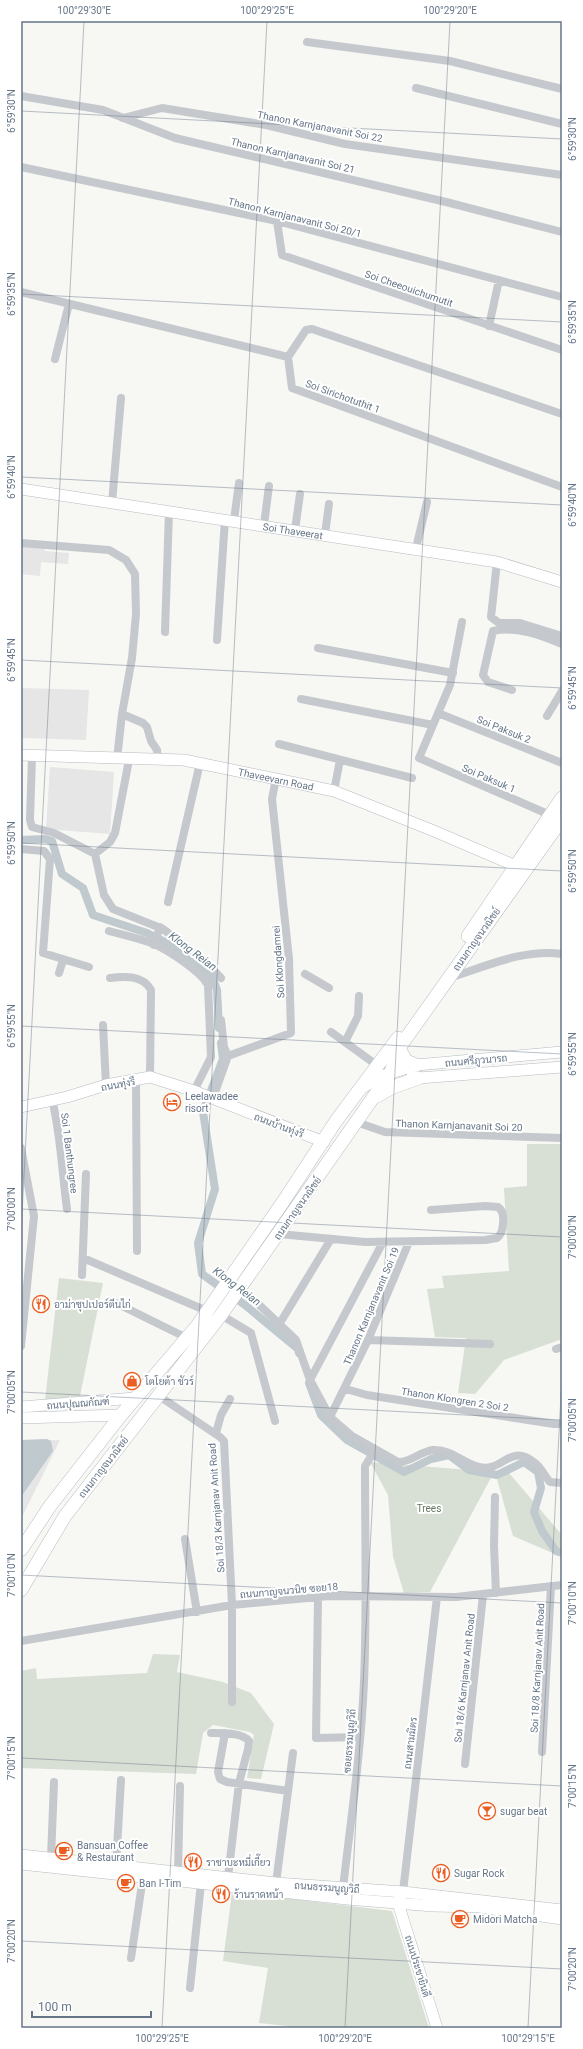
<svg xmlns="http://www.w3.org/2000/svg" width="583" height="2049" font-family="Roboto,Sarabun,sans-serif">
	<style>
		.built { fill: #e5e6e5 }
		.green { fill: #d8dfd5 }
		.water { fill: #bfc9ce }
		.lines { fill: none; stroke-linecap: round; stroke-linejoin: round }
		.canal { stroke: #bfc9ce; stroke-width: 8 }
		.secondary-casing { stroke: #b7bcc1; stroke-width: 12 }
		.primary-casing { stroke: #b8bcc0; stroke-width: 14 }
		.street { stroke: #c5c8cc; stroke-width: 8 }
		.secondary { stroke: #fff; stroke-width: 11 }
		.primary { stroke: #fff; stroke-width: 13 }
		.ticks { fill: none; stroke: #657587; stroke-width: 1; stroke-opacity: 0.45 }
		.labels { text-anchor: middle; stroke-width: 4; stroke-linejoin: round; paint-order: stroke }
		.street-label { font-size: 10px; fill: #657587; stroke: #fff }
		.poi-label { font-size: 10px; fill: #657587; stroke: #fff; text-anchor: start }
		.park-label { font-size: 10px; fill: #647860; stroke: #fff }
		.water-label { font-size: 11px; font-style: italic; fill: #617783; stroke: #fff }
		.neatline { fill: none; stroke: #657587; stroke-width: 1.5 }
		.ticks-label { font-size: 10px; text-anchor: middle; fill: #657587 }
	</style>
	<rect width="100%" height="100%" fill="#f7f7f4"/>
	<path class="built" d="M21,545L44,547L45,551L69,553L68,564L41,562L40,576L21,574Z
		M21,688L89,690L86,740L21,738Z
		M50,767L114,772L110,834L46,829Z
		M60,1440L21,1519V1441Z"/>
	<path class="green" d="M527,1144H562V1339L504,1360L475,1394L458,1393L466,1338L435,1337L427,1289L444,1288L442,1276L509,1271L504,1188L527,1186Z
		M59,1278L103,1283L80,1396L45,1400Z
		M370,1462L494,1472L430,1592L404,1593L393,1557L388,1495Z
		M509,1473L562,1535V1557L513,1536L497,1479Z
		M153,1654L180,1655L177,1672L223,1682L251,1693L274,1724L261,1779L247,1778L254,1735L250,1732L213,1725L203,1733L196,1774L21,1768V1671L36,1668L37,1679L147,1673Z
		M232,1892L392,1911L429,2028H287V2026L259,2023L268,1968L223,1961Z"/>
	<path class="water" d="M47,1439L51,1441L53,1451L21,1497V1440Z"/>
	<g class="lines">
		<path class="canal" d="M21,840L45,839L52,841L62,874L83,888L93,915L147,933L165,942L213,979L217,990L219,1028
			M221,1043L223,1059L203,1112L215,1189L198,1243L202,1274L245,1305L298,1349L299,1353
			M309,1383L321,1415L347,1440L404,1472L431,1459L449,1455L469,1470L497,1475L524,1462L538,1472L541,1488L534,1512L542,1531L556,1551L562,1553"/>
		<g class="secondary-casing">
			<g id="secondary">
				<path id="s1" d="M21,489L497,562L562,582"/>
				<path id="s2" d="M21,755L184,760L334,791L434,831L516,866"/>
				<path d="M412,1076L419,1078L562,1067"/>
				<path d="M364,1087L379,1077L416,1065L562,1052"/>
				<path d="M21,1107L67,1097L106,1085L150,1077L194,1091L324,1142"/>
				<path d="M21,1407L135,1398"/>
				<path d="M21,1418L121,1415"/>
				<path d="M21,1855L276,1883L403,1892L562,1910"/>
				<path d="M21,1864L347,1899L433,1906L479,1907L562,1919"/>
				<path d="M400,1898L398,1903L437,2028"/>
			</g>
		</g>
		<g class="primary-casing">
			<path id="primary" d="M468,936L562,798
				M399,1048L406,1061L416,1065
				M377,1096L393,1087L419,1078
				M21,1550L50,1506L121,1415L197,1326L283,1202L336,1121L398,1038
				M21,1590L65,1516L221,1315L391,1072L399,1048L562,819"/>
		</g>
		<path class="street" d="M307,42L450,61L562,89
			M416,88L562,124
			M21,96L103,110L175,138L446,202L562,232
			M123,118L162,108L266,125L345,144L562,175
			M21,167L277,221L562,297
			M277,221L282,255L562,350
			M21,292L288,357
			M489,326L499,280
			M288,357L292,388L562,487
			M288,357L306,330L312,329L562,414
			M55,359L69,304
			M112,503L121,398
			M234,520L239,483
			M264,525L269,486
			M295,530L300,494
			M325,534L329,504
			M21,543L109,550L126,560L135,574L136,614L132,658L122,714L143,723L147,727L151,741L157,750L158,760
			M416,548L427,502
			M497,562L491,617L499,623H520L562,636
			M462,622L450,685L419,758L550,815
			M165,632L169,511
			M217,640L225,519
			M318,648L453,673
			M512,690L488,682L483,675L493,631C517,626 541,635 562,644
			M301,699L433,725
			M438,713L562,763
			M547,716L562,691
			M279,744L412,778
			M32,756L30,820L32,827L54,833L95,854L104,895L113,909L163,929L206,962L221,978
			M117,759L122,714
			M334,791L340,760
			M21,849L44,851L50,859L43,953L89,967
			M95,854L110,842L115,833L129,760
			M168,902L200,763
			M109,931C123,935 139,938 154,944C169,951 200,971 208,985L211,1057L194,1091
			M154,945L160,927
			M59,973L63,960
			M305,974L329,988
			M110,978C125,976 143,975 151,990L150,1077
			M449,978C484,967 525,948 562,954
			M221,1020L224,1047L228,1056
			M103,1025L106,1085
			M331,1032L378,1066L391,1072
			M345,1042L358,1016L359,996
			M136,1080L137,1251
			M213,1098L228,1056L291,1033L289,959L272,799L276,778
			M52,1099C61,1136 62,1172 67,1209
			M356,1122L385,1132L562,1138
			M21,1148L34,1216L21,1346
			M279,1234L365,1242L485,1240L497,1238C504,1233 506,1212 498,1207L485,1206L431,1210
			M409,1242L368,1340L330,1417L352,1436L398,1462C410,1463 421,1451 433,1450C452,1449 462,1463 479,1467C503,1473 509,1442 535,1463C542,1468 544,1476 550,1482L562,1483
			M83,1258L207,1311
			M82,1275L86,1174
			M255,1301L296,1340L310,1380L383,1242
			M116,1303L187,1338
			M221,1315L251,1333L275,1421
			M280,1323L331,1239
			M368,1340L490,1344
			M556,1349L562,1347
			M310,1380L330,1417
			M346,1389L367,1395L554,1424H562
			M159,1396L220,1437L224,1441L232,1605V1702
			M216,1433L221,1415L230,1399
			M495,1497L494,1546L496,1593
			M185,1539L197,1612
			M318,1597L316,1738L360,1737
			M21,1641L232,1605L329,1596L456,1597L562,1585
			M211,1733C221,1733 242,1732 249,1741L248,1749L239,1783L228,1877
			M225,1733L218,1772L220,1779L227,1782L288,1791
			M542,1752L551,1586
			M465,1764L483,1595
			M51,1858L54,1782
			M116,1865L121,1780
			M178,1872L180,1786
			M276,1883L293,1753
			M343,1888C351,1819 361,1751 364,1682C367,1610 365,1538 365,1466L375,1450
			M403,1892L437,1597
			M131,1958L143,1877
			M190,1988L201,1883"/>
		<use href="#secondary" class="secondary"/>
		<use href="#primary" class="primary"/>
	</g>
	<path class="ticks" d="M21,111L562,139M21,294L562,322M21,477L562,505M21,660L562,688M21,843L562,871M21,1026L562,1054M21,1209L562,1237M21,1233L84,21M21,1392L562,1420M21,1575L562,1603M21,1758L562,1786M21,1941L562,1969M162,2028L267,21M345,2028L450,21M528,2028L562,1376"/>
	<defs>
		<g id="hotel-ring" transform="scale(0.9)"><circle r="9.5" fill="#fff" stroke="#eb5d21" stroke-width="1.5"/><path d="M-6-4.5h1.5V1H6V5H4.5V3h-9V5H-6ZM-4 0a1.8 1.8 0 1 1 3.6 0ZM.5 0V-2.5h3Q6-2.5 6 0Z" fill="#eb5d21"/></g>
		<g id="restaurant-ring" transform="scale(0.9)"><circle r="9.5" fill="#fff" stroke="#eb5d21" stroke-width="1.5"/><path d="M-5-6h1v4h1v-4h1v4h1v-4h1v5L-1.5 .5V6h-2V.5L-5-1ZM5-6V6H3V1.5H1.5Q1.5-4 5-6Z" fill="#eb5d21"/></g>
		<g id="shop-ring" transform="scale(0.9)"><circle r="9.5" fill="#fff" stroke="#eb5d21" stroke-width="1.5"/><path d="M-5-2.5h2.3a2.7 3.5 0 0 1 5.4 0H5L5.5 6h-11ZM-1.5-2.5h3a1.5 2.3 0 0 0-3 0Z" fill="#eb5d21"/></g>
		<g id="bar-ring" transform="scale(0.9)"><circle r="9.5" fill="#fff" stroke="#eb5d21" stroke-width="1.5"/><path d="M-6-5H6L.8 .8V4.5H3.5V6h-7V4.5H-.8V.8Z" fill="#eb5d21"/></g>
		<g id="cafe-ring" transform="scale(0.9)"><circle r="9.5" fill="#fff" stroke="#eb5d21" stroke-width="1.5"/><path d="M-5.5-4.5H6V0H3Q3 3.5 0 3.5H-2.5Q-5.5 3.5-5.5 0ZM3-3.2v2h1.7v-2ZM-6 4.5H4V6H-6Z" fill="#eb5d21"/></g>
	</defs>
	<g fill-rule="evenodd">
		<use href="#hotel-ring" x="172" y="1102"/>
		<use href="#restaurant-ring" x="41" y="1304"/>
		<use href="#shop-ring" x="132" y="1381"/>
		<use href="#bar-ring" x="487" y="1811"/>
		<use href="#cafe-ring" x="64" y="1851"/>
		<use href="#restaurant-ring" x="193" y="1862"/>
		<use href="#restaurant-ring" x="441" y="1873"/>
		<use href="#cafe-ring" x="126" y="1883"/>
		<use href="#restaurant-ring" x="221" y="1894"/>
		<use href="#cafe-ring" x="460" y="1919"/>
	</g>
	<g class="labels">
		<g class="street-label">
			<text transform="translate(320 126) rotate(11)" y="4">Thanon Karnjanavanit Soi 22</text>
			<text transform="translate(293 155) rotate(13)" y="4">Thanon Karnjanavanit Soi 21</text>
			<text transform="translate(295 217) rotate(14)" y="4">Thanon Karnjanavanit Soi 20/1</text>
			<text transform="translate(409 288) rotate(19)" y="4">Soi Cheeouichumutit</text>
			<text transform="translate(343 396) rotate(20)" y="4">Soi Sirichotuthit 1</text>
			<text dy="4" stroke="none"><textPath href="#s1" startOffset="275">Soi Thaveerat</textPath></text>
			<text transform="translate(504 729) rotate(22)" y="4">Soi Paksuk 2</text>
			<text transform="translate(489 778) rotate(23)" y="4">Soi Paksuk 1</text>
			<text dy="4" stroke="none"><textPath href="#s2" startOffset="257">Thaveevarn Road</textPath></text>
			<text transform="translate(476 939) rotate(-55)" y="4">ถนนกาญจนวณิชย์</text>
			<text transform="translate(278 962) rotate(-94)" y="4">Soi Klongdamrei</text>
			<text transform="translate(476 1060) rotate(-5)" y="4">ถนนศรีภูวนารถ</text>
			<text transform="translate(118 1084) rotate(-11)" y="4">ถนนทุ่งรี</text>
			<text transform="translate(279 1125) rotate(21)" y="4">ถนนบ้านทุ่งรี</text>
			<text transform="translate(459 1125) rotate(2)" y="4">Thanon Karnjanavanit Soi 20</text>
			<text transform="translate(70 1153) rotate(83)" y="4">Soi 1 Banthungree</text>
			<text transform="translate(297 1208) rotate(-55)" y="4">ถนนกาญจนวณิชย์</text>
			<text transform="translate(371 1306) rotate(-67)" y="4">Thanon Karnjanavanit Soi 19</text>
			<text transform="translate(455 1399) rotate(9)" y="4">Thanon Klongren 2 Soi 2</text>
			<text transform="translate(78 1403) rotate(-4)" y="4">ถนนปุณณกัณฑ์</text>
			<text transform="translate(103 1467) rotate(-52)" y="4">ถนนกาญจนวณิชย์</text>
			<text transform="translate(216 1508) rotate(-94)" y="4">Soi 18/3 Karnjanav Anit Road</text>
			<text transform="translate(289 1590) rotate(-5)" y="4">ถนนกาญจนวนิช ซอย18</text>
			<text transform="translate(537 1668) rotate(-87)" y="4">Soi 18/8 Karnjanav Anit Road</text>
			<text transform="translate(464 1678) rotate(-84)" y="4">Soi 18/6 Karnjanav Anit Road</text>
			<text transform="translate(349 1741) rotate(-85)" y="4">ซอยธรรมนูญวิถี</text>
			<text transform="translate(410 1743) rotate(-83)" y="4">ถนนสามมิตร</text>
			<text transform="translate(327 1887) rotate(4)" y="4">ถนนธรรมนูญวิถี</text>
			<text transform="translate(418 1966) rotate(73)" y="4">ถนนประชายินดี</text>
		</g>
		<g class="poi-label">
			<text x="185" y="1100">Leelawadee<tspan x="185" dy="12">risort</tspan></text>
			<text x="54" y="1308">อาม่าซุปเปอร์ตีนไก่</text>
			<text x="145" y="1385">โตโยต้า ชัวร์</text>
			<text x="500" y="1815">sugar beat</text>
			<text x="77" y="1849">Bansuan Coffee<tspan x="77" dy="12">&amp; Restaurant</tspan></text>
			<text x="206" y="1866">ราชาบะหมี่เกี๊ยว</text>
			<text x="454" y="1877">Sugar Rock</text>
			<text x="139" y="1887">Ban I-Tim</text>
			<text x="234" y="1898">ร้านราดหน้า</text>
			<text x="473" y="1923">Midori Matcha</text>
		</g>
		<g class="park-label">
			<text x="429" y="1512">Trees</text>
		</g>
		<g class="water-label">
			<text transform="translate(193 951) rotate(37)" y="4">Klong Reian</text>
			<text transform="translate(237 1286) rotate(37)" y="4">Klong Reian</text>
		</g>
	</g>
	<rect width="583" height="2049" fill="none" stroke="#ffffff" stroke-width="44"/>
	<path d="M32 2011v6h119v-6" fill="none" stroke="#657587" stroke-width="2"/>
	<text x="38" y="2011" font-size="12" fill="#657587" stroke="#ffffff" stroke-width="3" paint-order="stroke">100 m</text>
	<rect x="22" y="22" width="539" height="2005" class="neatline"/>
	<g class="ticks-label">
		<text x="84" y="14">100°29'30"E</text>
		<text x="267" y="14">100°29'25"E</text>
		<text x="450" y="14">100°29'20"E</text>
		<text transform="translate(11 111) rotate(-90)" y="4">6°59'30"N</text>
		<text transform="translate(572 139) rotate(-90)" y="4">6°59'30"N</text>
		<text transform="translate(11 294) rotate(-90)" y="4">6°59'35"N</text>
		<text transform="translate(572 322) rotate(-90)" y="4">6°59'35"N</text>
		<text transform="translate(11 477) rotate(-90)" y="4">6°59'40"N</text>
		<text transform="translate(572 505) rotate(-90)" y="4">6°59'40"N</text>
		<text transform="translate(11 660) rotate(-90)" y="4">6°59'45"N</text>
		<text transform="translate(572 688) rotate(-90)" y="4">6°59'45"N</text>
		<text transform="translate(11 843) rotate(-90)" y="4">6°59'50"N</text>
		<text transform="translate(572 871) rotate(-90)" y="4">6°59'50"N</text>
		<text transform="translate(11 1026) rotate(-90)" y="4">6°59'55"N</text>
		<text transform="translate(572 1054) rotate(-90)" y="4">6°59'55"N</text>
		<text transform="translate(11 1209) rotate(-90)" y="4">7°00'00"N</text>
		<text transform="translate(572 1237) rotate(-90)" y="4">7°00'00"N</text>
		<text transform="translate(11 1392) rotate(-90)" y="4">7°00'05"N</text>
		<text transform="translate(572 1420) rotate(-90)" y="4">7°00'05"N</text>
		<text transform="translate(11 1575) rotate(-90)" y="4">7°00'10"N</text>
		<text transform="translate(572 1603) rotate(-90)" y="4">7°00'10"N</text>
		<text transform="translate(11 1758) rotate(-90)" y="4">7°00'15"N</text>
		<text transform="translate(572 1786) rotate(-90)" y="4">7°00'15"N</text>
		<text transform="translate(11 1941) rotate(-90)" y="4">7°00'20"N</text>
		<text transform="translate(572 1969) rotate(-90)" y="4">7°00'20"N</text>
		<text x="162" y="2042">100°29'25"E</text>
		<text x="345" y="2042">100°29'20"E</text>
		<text x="528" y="2042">100°29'15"E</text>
	</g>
</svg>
